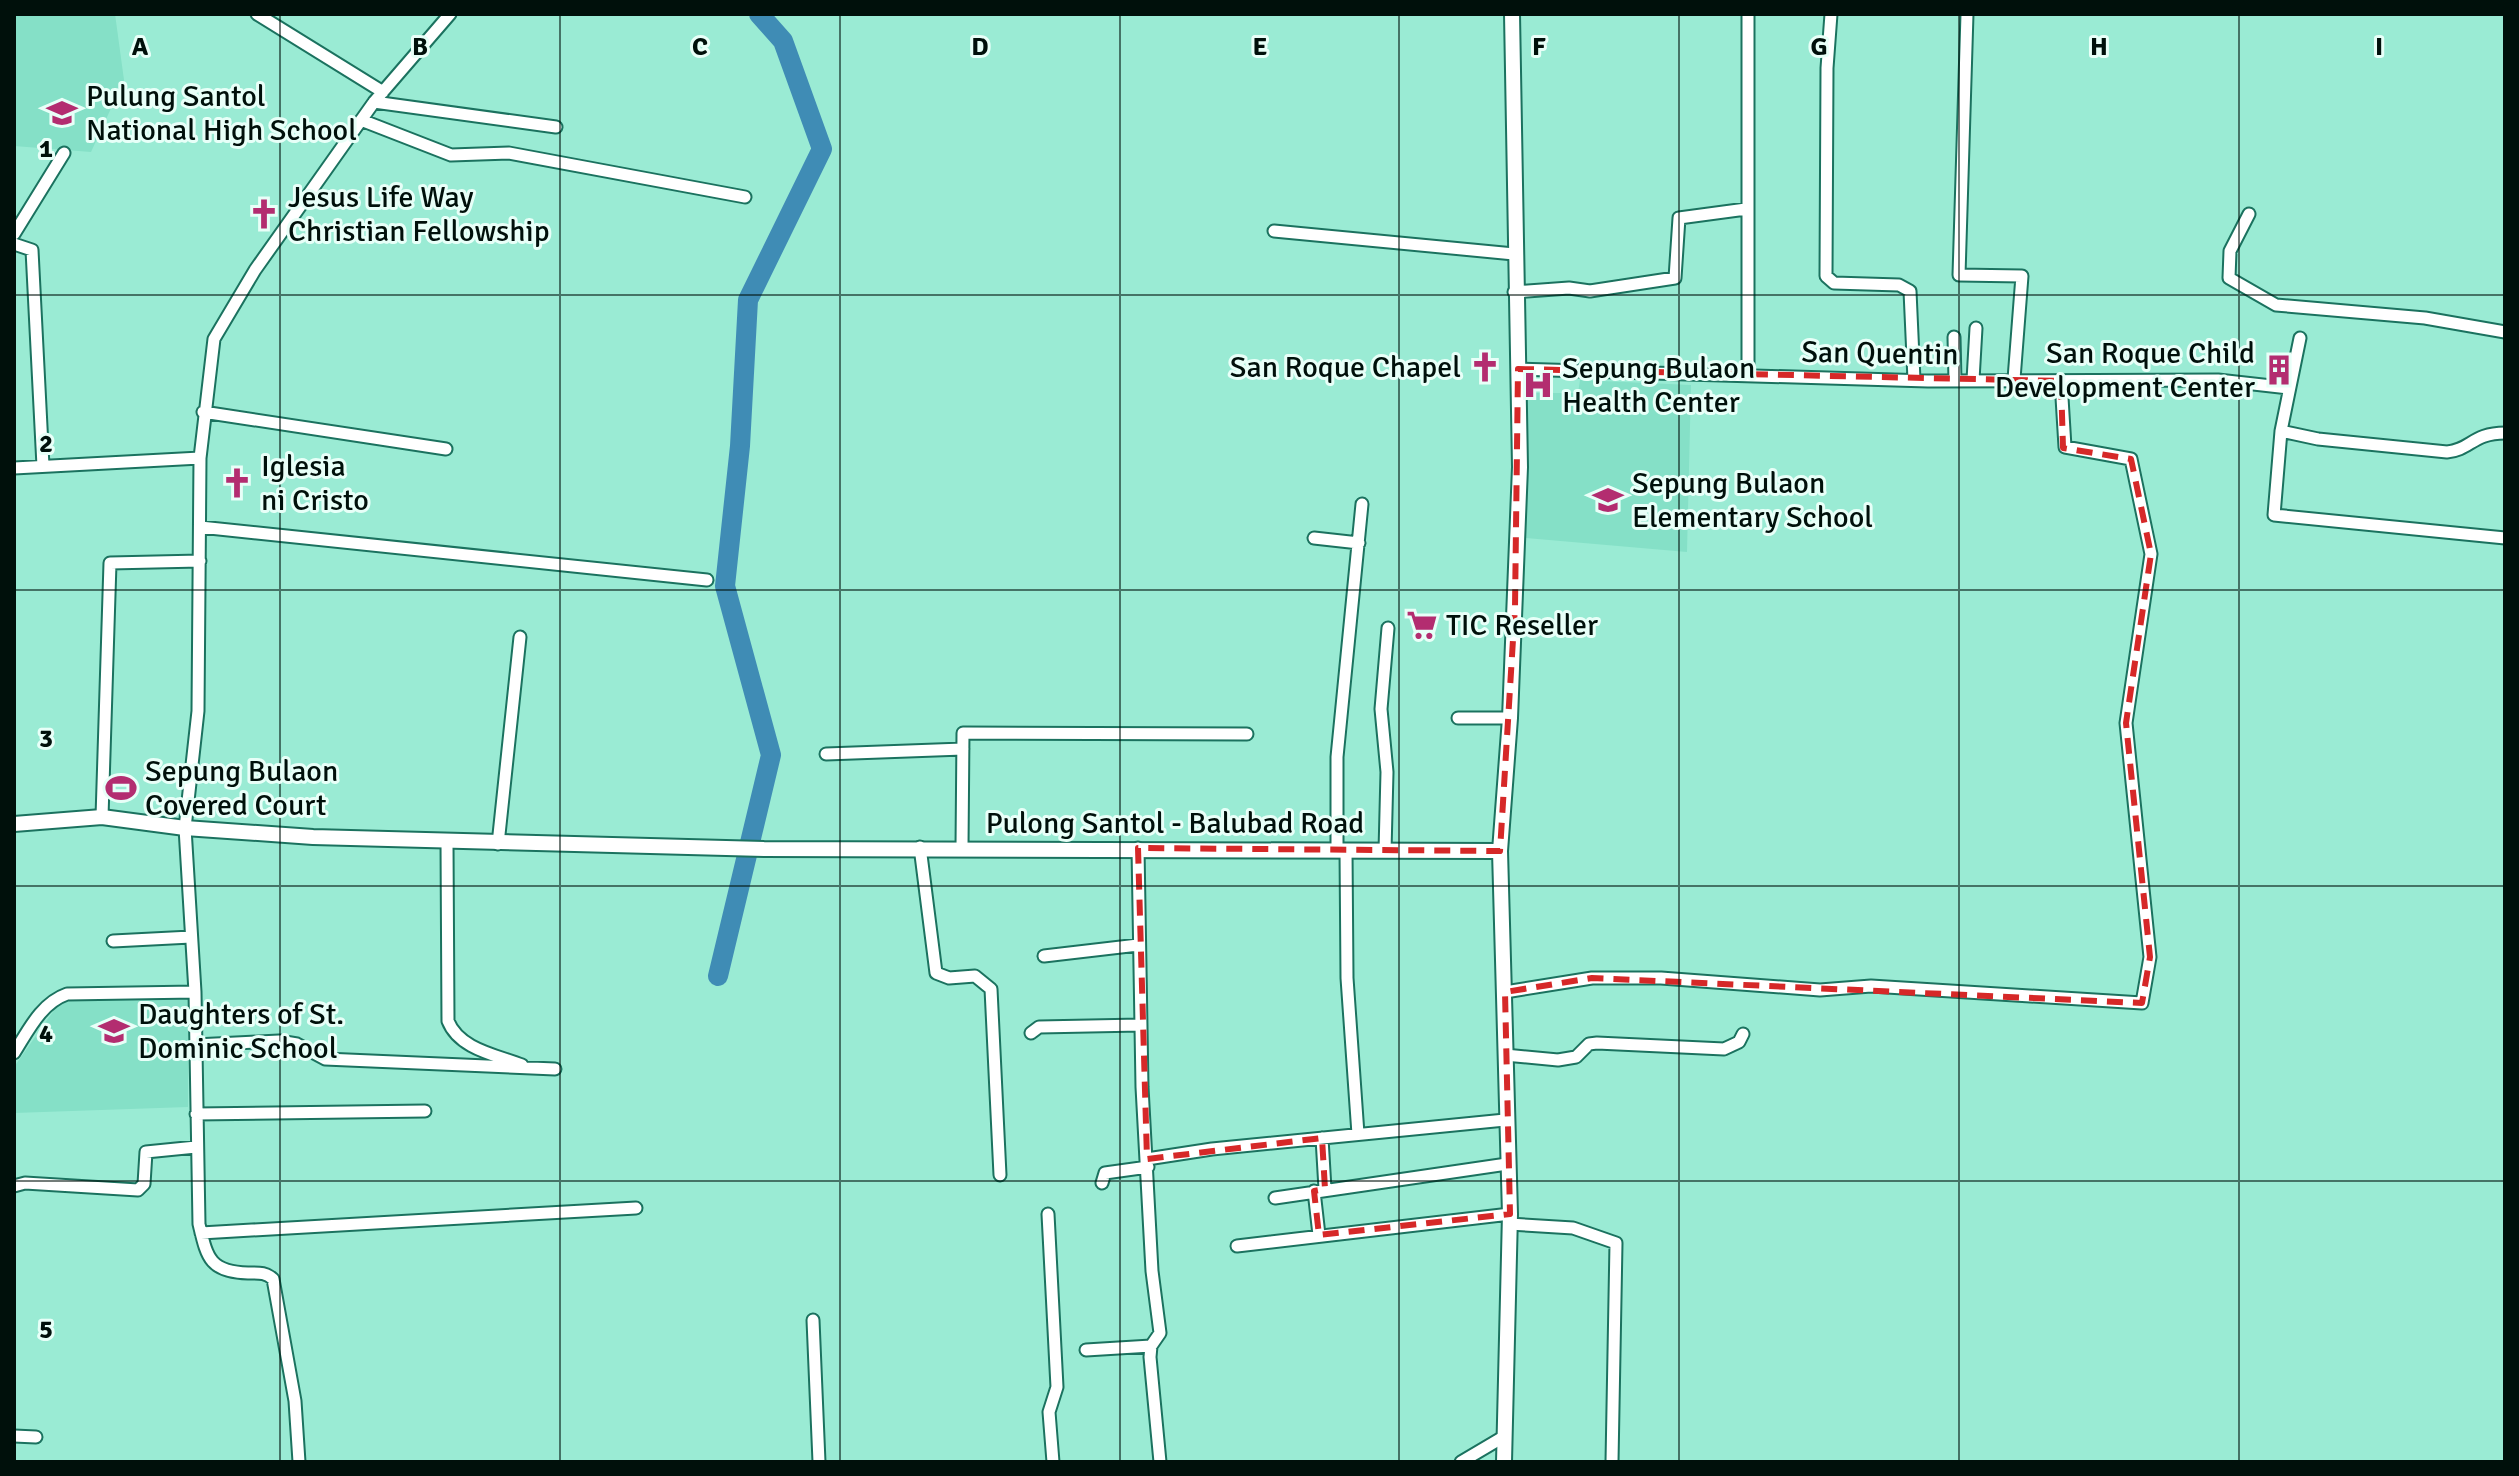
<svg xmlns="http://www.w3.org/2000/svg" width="2519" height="1476" font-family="Signika,sans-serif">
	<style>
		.built { fill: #85e0c7 }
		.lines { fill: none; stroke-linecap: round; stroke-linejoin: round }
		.river { stroke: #3f8cb5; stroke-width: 20 }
		.minor-casing { stroke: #1b725f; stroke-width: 15 }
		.tertiary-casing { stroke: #1b725f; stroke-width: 18 }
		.minor { stroke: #fff; stroke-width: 11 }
		.tertiary { stroke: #fff; stroke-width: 14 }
		.marked { fill: none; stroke: #d62828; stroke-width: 6; stroke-dasharray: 16 10; stroke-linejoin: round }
		.grid { fill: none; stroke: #00100b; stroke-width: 2; stroke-opacity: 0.55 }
		.labels { text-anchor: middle; stroke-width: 6; stroke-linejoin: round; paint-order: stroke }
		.poi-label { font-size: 30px; fill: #00100b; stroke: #e8fff8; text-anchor: start }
		.street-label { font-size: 30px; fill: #00100b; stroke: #e8fff8 }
		.grid-label { font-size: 26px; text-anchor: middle; font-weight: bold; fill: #00100b; stroke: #e8fff8; stroke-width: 6; stroke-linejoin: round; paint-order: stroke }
	</style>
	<rect width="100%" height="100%" fill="#9aebd4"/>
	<path class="built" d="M14,14H115L124,80L91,152L14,146Z
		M1580,380L1691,385L1687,552L1526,538L1525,393H1578Z
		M188,995V1107L14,1113V1067L64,996Z"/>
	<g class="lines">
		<path class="river" d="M718,976L771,755L725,586L740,446L748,300L822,149L783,41L759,14"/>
		<g class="minor-casing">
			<path id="minor" d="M257,14L383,92
				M1748,14V374
				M1831,14L1827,68L1826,276L1834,283L1899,285L1910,291L1914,380
				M1967,14L1959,275L2022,276L2014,379
				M374,102L556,127
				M361,120L451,155L509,153L745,197
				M2249,214L2230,251L2229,278L2276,305L2425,318L2505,332
				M1274,231L1514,254
				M14,234L64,153
				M14,244L32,250L43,466
				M1514,292L1569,288L1590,291L1675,278L1679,218L1746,209
				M1954,337L1955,381
				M2300,338L2281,431L2274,515L2505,538
				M1518,369L1928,381L2218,380L2289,388
				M1973,380L1976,328
				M203,412L446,449
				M2281,431L2318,439L2447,452C2470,450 2473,433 2505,433
				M14,468L200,458
				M200,527L707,580
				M1314,538L1359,543
				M1458,718H1510
				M826,754L963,749
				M102,817L110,563L200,561
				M447,843L448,1021C459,1049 496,1055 522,1065
				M498,844L520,637
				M920,847L936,973L949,978L975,976L991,989L1000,1175
				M962,847L963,733L1247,734
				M1138,848L1142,1087L1152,1271L1160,1333L1151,1346L1150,1357L1160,1462
				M1337,849V757L1362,504
				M1346,850L1347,978L1358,1134
				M1385,851L1387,772L1381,709L1388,628
				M113,941L191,937
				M1044,956L1138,945
				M1505,992L1592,978H1661L1820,990L1871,986L2142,1003L2150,957L2126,723L2151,554L2131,459L2065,447L2061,381
				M1031,1033L1039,1027L1140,1025
				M195,1045L279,1041L297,1044L325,1059L555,1069
				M14,1053C28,1031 41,1003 67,994L195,992
				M1505,1055L1558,1060L1576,1057L1589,1044L1597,1043L1724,1049L1739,1042L1743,1034
				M196,1114L425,1111
				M1322,1138L1325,1189
				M1147,1159L1212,1149L1505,1120
				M1102,1183L1105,1173L1148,1167
				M14,1186L25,1183L138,1190L144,1184L146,1152L196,1147
				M1314,1191L1319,1235
				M1275,1198L1507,1164
				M1048,1214L1057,1387L1049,1412L1053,1462
				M1509,1224L1573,1228L1616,1243L1612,1462
				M201,1233L636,1208
				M1237,1246L1510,1214
				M813,1320L819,1462
				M1086,1350L1151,1346
				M14,1436L36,1437
				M299,1462L295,1401L273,1279C266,1272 258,1273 248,1273C209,1272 207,1257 199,1224L195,992L185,828L198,711L200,458L214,339L255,270L374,102L450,14
				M1461,1462L1505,1436"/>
		</g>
		<g class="tertiary-casing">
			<path id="tertiary" d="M14,824L102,817L185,828L313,837L764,849L1500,851
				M1504,1462L1510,1214L1500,851L1510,718L1520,467L1512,14"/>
		</g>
		<use href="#minor" class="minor"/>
		<use href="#tertiary" class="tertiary"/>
	</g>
	<path class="marked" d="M1518,369L2061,381L2063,448L2131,459L2151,554L2126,723L2150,957L2142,1003L1592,978L1505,992L1510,1214L1319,1235L1314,1191L1325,1189L1322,1138L1147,1159L1138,848L1500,851L1515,607Z"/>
	<path class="grid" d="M280,14V1462M560,14V1462M840,14V1462M1120,14V1462M1399,14V1462M1679,14V1462M1959,14V1462M2239,14V1462M14,295H2505M14,590H2505M14,886H2505M14,1181H2505"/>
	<defs>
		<g id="school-bare" transform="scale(2.4)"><path d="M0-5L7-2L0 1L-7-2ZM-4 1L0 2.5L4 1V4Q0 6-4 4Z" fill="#b32d70" stroke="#e8fff8" stroke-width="2.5" paint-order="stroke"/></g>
		<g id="church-bare" transform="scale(2.4)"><path d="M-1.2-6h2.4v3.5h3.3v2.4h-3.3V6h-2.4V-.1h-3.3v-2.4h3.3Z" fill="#b32d70" stroke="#e8fff8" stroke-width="2.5" paint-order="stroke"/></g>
		<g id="building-bare" transform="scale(2.4)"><path d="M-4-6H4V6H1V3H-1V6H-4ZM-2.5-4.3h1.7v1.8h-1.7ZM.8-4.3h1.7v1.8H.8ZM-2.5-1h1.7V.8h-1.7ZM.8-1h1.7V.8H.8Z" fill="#b32d70" stroke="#e8fff8" stroke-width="2.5" paint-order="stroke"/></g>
		<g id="hospital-bare" transform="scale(2.4)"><path d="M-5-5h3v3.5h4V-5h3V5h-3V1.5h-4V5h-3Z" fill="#b32d70" stroke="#e8fff8" stroke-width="2.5" paint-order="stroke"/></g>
		<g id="supermarket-bare" transform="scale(2.4)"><path d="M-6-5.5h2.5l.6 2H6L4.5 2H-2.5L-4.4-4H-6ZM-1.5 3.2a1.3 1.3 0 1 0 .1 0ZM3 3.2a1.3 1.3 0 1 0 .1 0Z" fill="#b32d70" stroke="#e8fff8" stroke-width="2.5" paint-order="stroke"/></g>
		<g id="stadium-bare" transform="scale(2.4)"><path d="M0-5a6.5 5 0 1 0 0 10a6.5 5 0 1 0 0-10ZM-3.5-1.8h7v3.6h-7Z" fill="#b32d70" stroke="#e8fff8" stroke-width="2.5" paint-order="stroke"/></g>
	</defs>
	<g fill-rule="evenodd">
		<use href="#school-bare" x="62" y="113"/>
		<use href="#church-bare" x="264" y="214"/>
		<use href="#church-bare" x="1485" y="367"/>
		<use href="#building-bare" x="2279" y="370"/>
		<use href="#hospital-bare" x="1538" y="385"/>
		<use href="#church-bare" x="237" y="483"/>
		<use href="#school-bare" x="1608" y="500"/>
		<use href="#supermarket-bare" x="1422" y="625"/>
		<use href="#stadium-bare" x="121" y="788"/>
		<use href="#school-bare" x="114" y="1031"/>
	</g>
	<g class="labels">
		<g class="poi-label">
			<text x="86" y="106">Pulung Santol<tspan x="86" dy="34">National High School</tspan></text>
			<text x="288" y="207">Jesus Life Way<tspan x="288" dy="34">Christian Fellowship</tspan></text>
			<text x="2255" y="363" text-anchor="end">San Roque Child<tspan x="2255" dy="34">Development Center</tspan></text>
			<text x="1461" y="377" text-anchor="end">San Roque Chapel</text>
			<text x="1562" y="378">Sepung Bulaon<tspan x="1562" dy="34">Health Center</tspan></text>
			<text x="261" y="476">Iglesia<tspan x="261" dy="34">ni Cristo</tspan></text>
			<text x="1632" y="493">Sepung Bulaon<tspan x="1632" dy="34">Elementary School</tspan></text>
			<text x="1446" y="635">TIC Reseller</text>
			<text x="145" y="781">Sepung Bulaon<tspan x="145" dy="34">Covered Court</tspan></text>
			<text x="138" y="1024">Daughters of St.<tspan x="138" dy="34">Dominic School</tspan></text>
		</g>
		<g class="street-label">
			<text transform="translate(1880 353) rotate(1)" y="10">San Quentin</text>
			<text x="1175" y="833">Pulong Santol - Balubad Road</text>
		</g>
	</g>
	<g class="grid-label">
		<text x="140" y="55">A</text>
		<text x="420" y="55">B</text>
		<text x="700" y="55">C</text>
		<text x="980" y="55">D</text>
		<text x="1260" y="55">E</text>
		<text x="1539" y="55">F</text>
		<text x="1819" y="55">G</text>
		<text x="2099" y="55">H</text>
		<text x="2379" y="55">I</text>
		<text x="46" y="157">1</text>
		<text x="46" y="452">2</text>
		<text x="46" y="747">3</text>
		<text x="46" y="1042">4</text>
		<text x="46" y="1338">5</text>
	</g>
	<rect width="2519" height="1476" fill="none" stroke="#00100b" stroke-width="32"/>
</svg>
